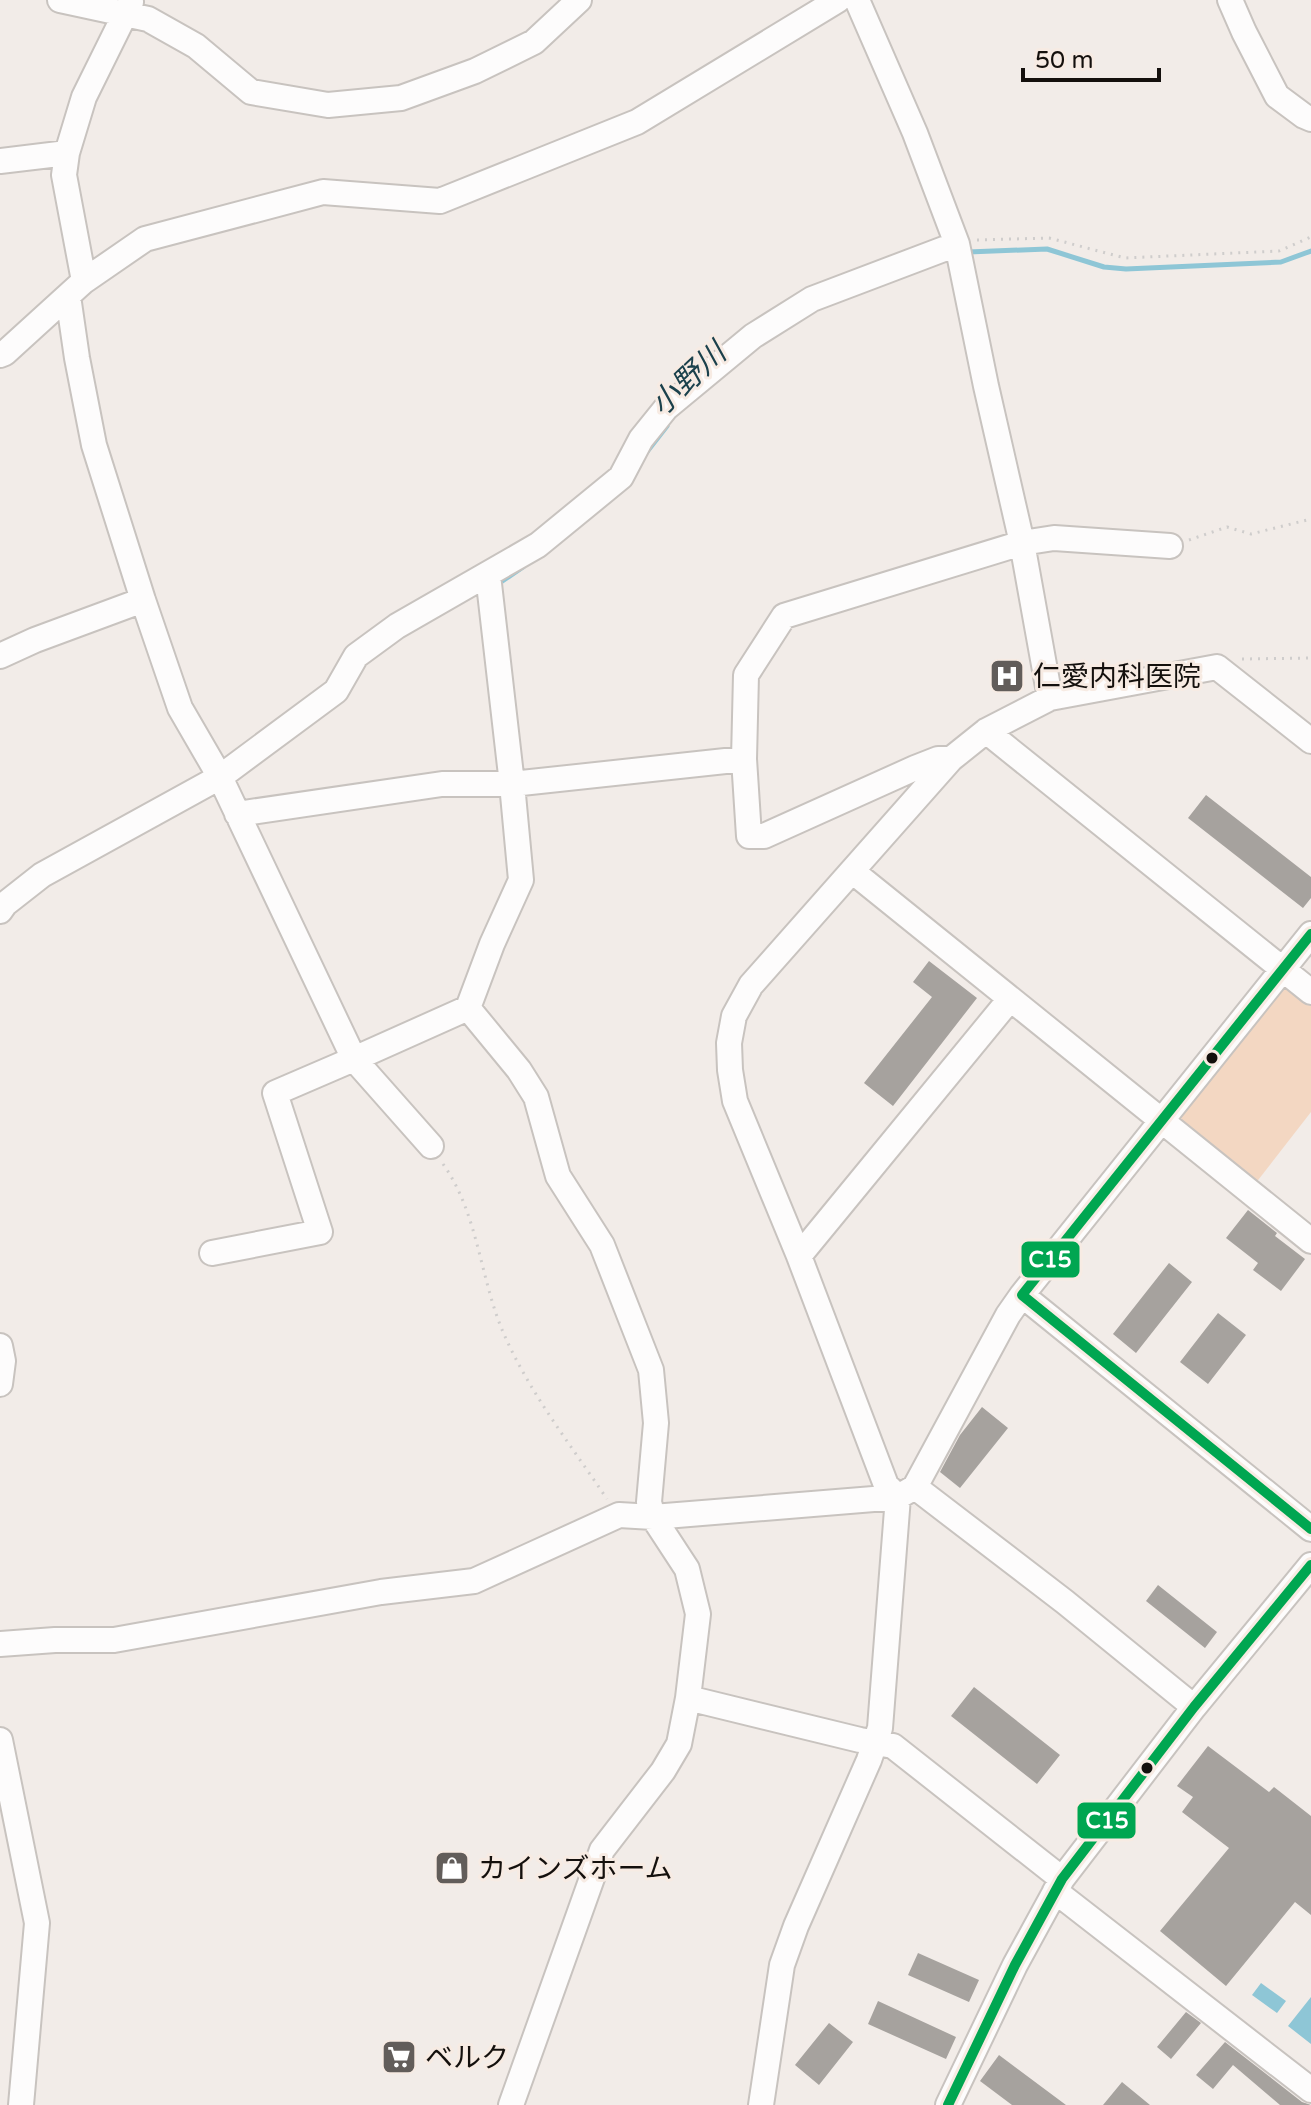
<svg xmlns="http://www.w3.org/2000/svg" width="1311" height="2105" font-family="'Varela Round','Noto Sans JP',sans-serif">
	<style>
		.green { fill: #f3d7c2 }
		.water { fill: #8ec6d6 }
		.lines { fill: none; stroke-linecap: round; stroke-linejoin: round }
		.stream { stroke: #8ec6d6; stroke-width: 5 }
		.building { fill: #a6a29e }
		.minor-casing { stroke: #c8c3bf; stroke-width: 28 }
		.path { stroke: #cfcdcc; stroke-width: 3; stroke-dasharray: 2 6; stroke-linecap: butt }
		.minor { stroke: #fdfcfc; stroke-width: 24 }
		.bus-1-casing { stroke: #f7ebe3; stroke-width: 16 }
		.bus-1 { stroke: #00a651; stroke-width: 10 }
		.bus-dot { fill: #14100d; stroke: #f7ebe3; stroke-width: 3 }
		.labels { text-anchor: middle; stroke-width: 6; stroke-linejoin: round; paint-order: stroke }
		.poi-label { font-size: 28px; fill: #14100d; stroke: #f7ebe3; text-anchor: start }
		.water-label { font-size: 30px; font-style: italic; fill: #1b414c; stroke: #f7ebe3 }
		.line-badge { stroke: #f7ebe3; stroke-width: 3 }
		.badge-label { font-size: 22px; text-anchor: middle; font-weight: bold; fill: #fff }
	</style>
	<rect width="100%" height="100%" fill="#f2ece8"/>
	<path class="green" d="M1291,987L1311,1003V1112L1255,1184L1184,1126L1181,1118L1280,990Z"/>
	<path class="water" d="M1261,1983L1286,2001L1277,2013L1252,1995Z
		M1311,1997V2044L1288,2026Z"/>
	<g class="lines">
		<path class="stream" d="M968,252L1047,249L1104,267L1126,269L1281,262L1311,251
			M646,453L667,426
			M498,584L523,567"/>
	</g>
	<path class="building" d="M1206,795L1311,877V898L1303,908L1188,818Z
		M929,961L977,998L893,1106L864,1083L932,997L913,982Z
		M1248,1210L1277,1233L1275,1236L1305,1259L1281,1291L1253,1270L1258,1263L1226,1238Z
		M1169,1263L1192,1282L1136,1353L1113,1334Z
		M1218,1313L1246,1335L1208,1384L1180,1362Z
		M982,1407L1008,1428L960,1488L940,1472L960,1435Z
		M1158,1585L1217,1632L1205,1648L1146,1601Z
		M974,1687L1060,1755L1037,1784L951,1716Z
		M1208,1746L1269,1792L1274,1787L1311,1816V1915L1295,1902L1226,1986L1160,1931L1229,1848L1182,1812L1193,1797L1177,1786Z
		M918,1953L979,1980L969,2002L908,1975Z
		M878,2001L956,2037L946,2059L868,2024Z
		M1186,2012L1201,2023L1171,2059L1157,2047Z
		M829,2023L853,2042L819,2085L795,2065Z
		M1225,2042L1302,2102L1311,2105H1280L1233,2065L1213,2089L1196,2075Z
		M999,2055L1066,2105H1012L980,2081Z
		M1122,2082L1150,2105H1103Z"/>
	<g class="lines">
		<g class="minor-casing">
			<path id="minor" d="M60,0L148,19L196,46L251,92L328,105L401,98L475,71L534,42L579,0
				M857,0L915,133L957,244L986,386L1022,543L1050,698
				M1230,0L1244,32L1277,96L1304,116L1311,119
				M0,161L67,153
				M84,281L64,175L67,153L84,97L131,2
				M68,296L77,358L94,445L143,600L180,708L220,777L354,1059L468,1008L492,944L521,880L512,784L488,575
				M0,355L5,353L84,281L145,239L323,192L440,201L637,122L838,0
				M0,656L35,640L143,600
				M986,731L1311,992
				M951,759H938L915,768L764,836H749L744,759L746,675L784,616L1022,543L1054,538L1170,546
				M237,814L442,784H512L744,759
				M852,871L1311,1241
				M0,911L5,904L42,875L220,777L336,691L356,656L397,626L538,545L621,477L641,439L666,408L753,336L812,299L957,244
				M468,1008L519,1070L536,1097L558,1176L602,1245L651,1370L656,1423L649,1502L653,1517L687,1569L698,1614L688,1698L679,1744L663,1771L602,1850L511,2105
				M212,1253L320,1232L275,1093L354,1059L431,1146
				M799,1256L1010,999
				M1022,1295L1311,1529
				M0,1346L3,1361L0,1384
				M915,1487L1065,1602L1194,1707
				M898,1497L886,1485L799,1256L735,1101L730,1070L729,1043L734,1016L751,985L951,759L986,731L1050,698L1217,667L1311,741
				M0,1644L55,1640H114L381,1592L474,1581L619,1515L653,1517L898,1497L915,1487L1008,1315L1022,1295L1311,934
				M688,1698L860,1740L893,1746L1062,1879
				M0,1740L37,1923L21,2105
				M1055,1891L1311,2090
				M761,2105L782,1965L796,1926L869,1760L880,1728L898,1497
				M948,2105L1015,1965L1062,1879L1194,1707L1311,1565"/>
		</g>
		<path class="path" d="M977,240L1049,238L1125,258L1279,251L1311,237
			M1189,540L1227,527L1251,534L1311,519
			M1242,659L1311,658
			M443,1164C478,1213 480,1278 503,1332C529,1392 570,1444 607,1499"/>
		<use href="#minor" class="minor"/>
		<g class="bus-1-casing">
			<path id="bus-1" d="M1311,934L1022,1295L1311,1529
				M948,2105L1015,1965L1062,1879L1194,1707L1311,1565"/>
		</g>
		<use href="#bus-1" class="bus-1"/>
	</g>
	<defs>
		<g id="hospital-square" transform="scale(1.8)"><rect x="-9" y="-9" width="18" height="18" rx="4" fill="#625d5a" stroke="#f7ebe3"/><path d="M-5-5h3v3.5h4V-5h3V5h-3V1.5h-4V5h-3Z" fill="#fff"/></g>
		<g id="shop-square" transform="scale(1.8)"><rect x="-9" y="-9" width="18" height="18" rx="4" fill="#625d5a" stroke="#f7ebe3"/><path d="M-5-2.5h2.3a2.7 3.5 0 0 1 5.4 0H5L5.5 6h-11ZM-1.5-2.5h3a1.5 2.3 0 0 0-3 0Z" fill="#fff"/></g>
		<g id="supermarket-square" transform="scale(1.8)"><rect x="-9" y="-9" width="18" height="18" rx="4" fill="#625d5a" stroke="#f7ebe3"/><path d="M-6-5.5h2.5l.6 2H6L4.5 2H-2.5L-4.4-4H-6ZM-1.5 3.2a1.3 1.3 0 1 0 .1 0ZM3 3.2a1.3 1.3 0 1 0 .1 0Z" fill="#fff"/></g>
	</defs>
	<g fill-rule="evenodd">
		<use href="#hospital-square" x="1007" y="676"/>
		<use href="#shop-square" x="452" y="1868"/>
		<use href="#supermarket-square" x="399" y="2057"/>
	</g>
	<g class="bus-dot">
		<circle cx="1212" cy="1058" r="7"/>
		<circle cx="1147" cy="1768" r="7"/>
	</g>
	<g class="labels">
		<g class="poi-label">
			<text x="1033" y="686">仁愛内科医院</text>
			<text x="478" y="1878">カインズホーム</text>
			<text x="425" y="2067">ベルク</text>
		</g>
		<g class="water-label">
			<text transform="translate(688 379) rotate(-43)" y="10">小野川</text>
		</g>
	</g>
	<g class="line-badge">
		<rect x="1020" y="1240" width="61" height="39" rx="8" fill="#00a651"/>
		<rect x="1076" y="1801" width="61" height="39" rx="8" fill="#00a651"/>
	</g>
	<g class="badge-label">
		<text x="1050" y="1267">C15</text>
		<text x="1107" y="1828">C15</text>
	</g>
	<path d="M1023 68v12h136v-12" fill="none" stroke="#14100d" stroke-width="4"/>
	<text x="1035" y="68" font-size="24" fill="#14100d" stroke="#f7ebe3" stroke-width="6" paint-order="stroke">50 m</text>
</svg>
